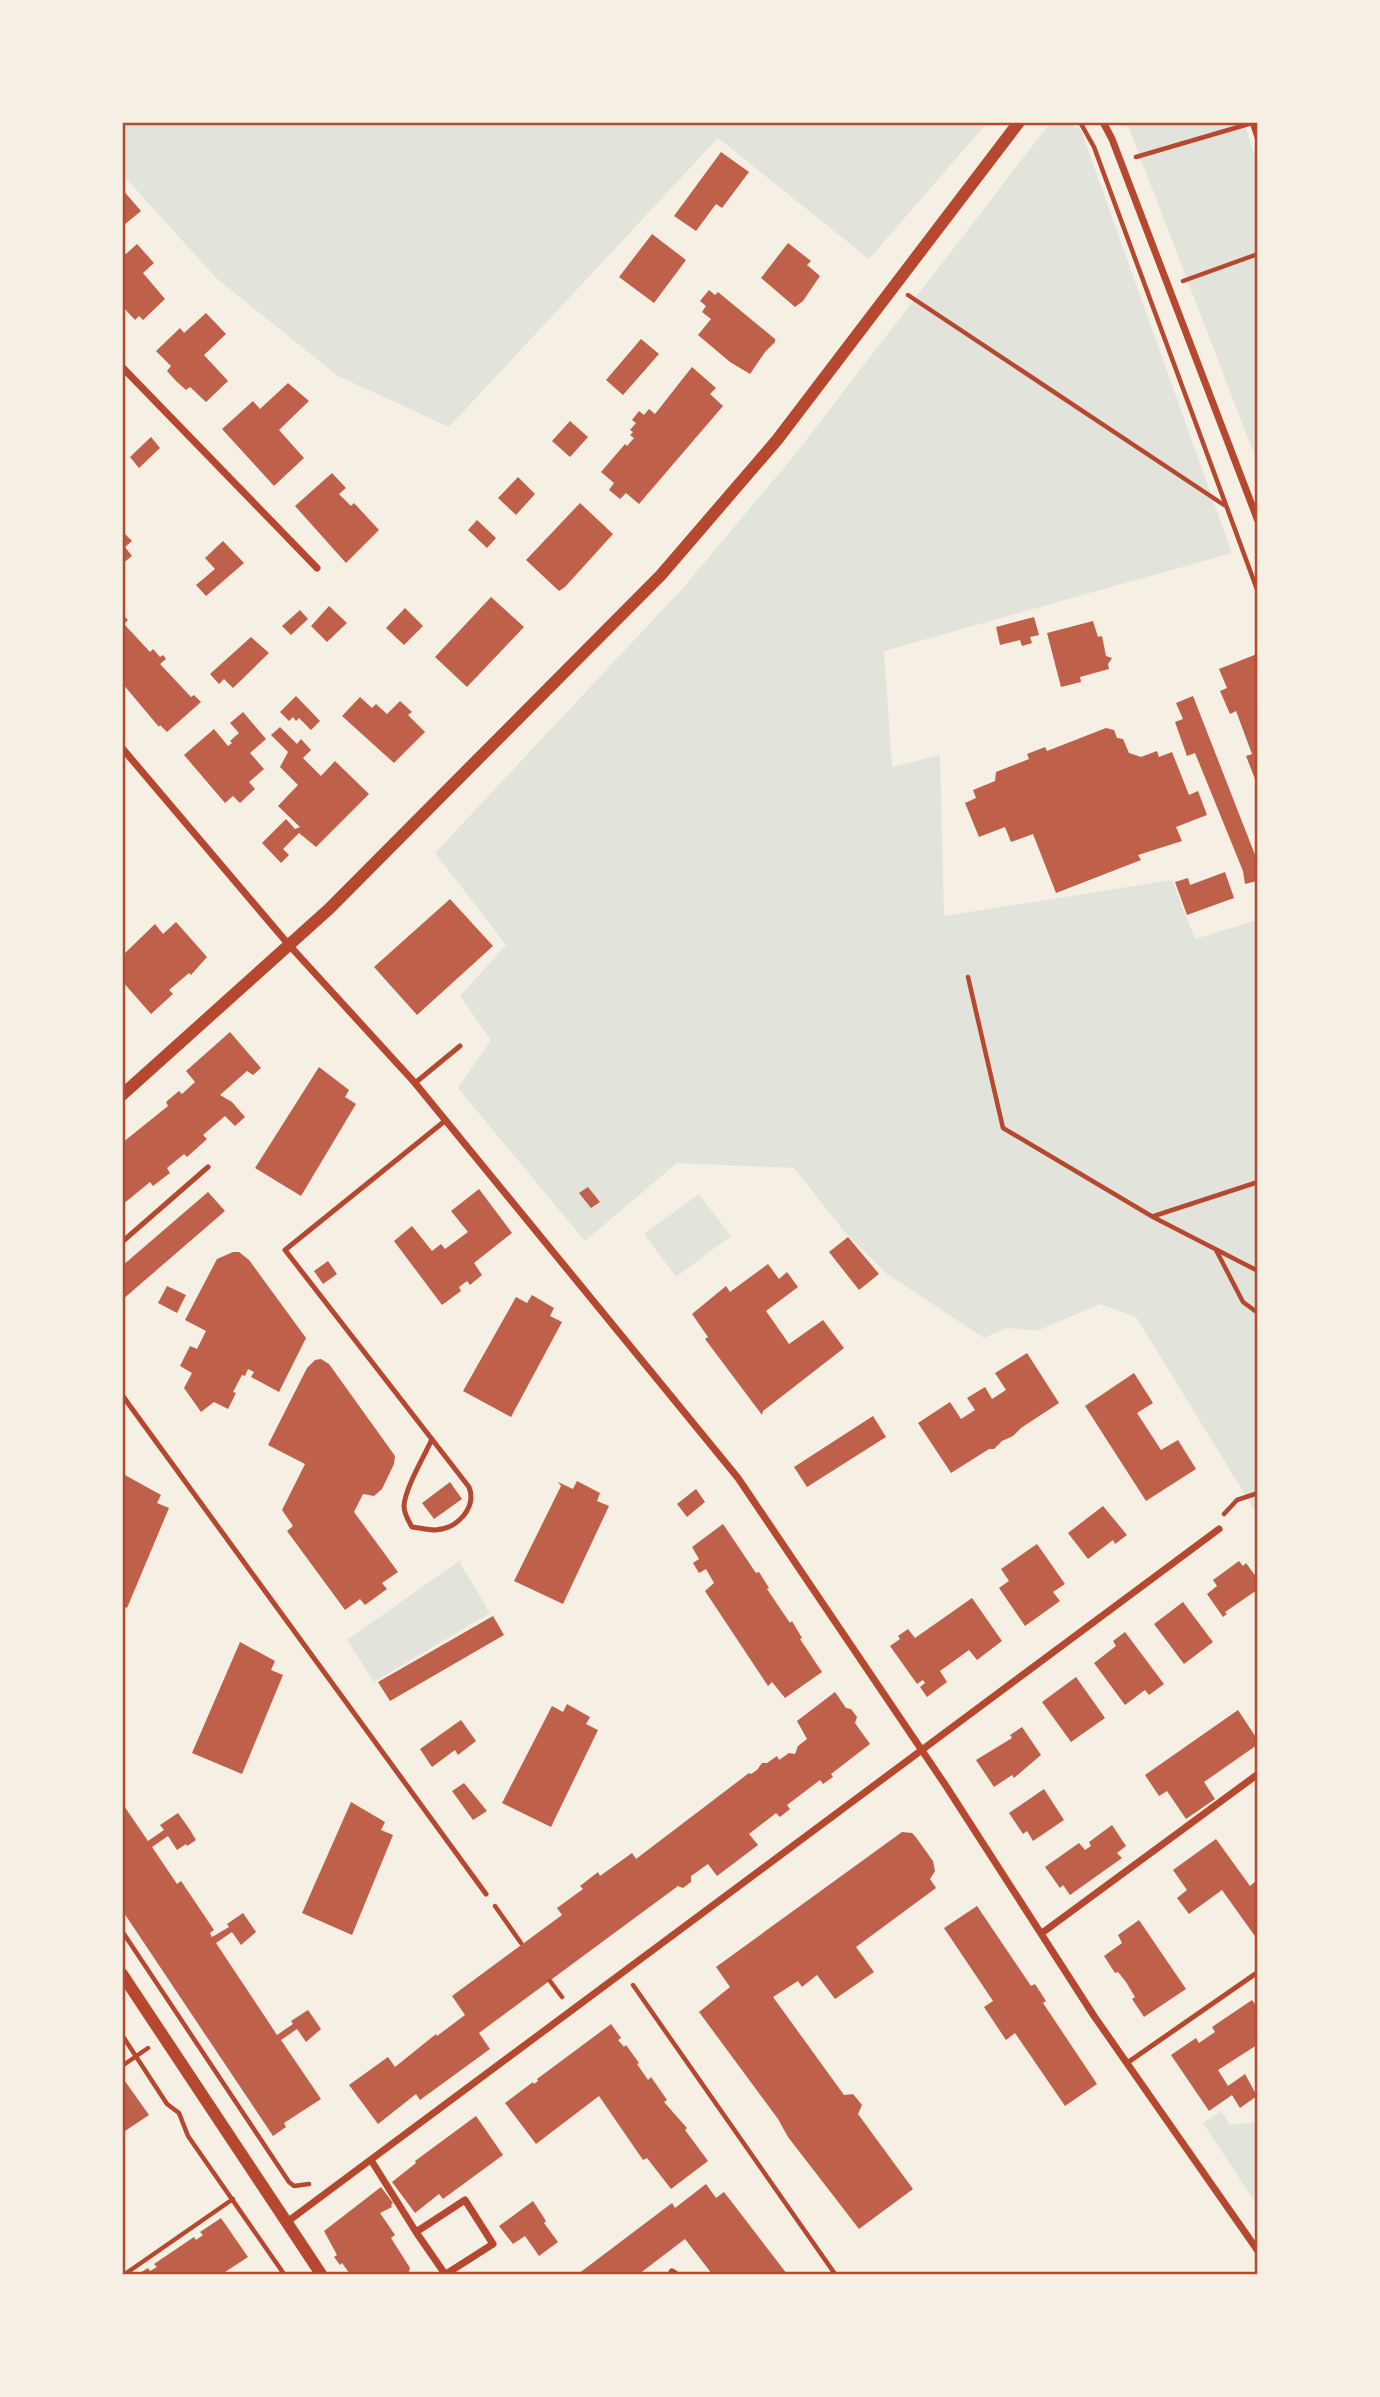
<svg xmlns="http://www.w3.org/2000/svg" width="1380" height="2397" font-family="Poppins,sans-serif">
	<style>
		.green { fill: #e2e4dc }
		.building { fill: #bf614a }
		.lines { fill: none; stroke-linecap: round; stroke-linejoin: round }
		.path { stroke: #b5482f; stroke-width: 4.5 }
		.service { stroke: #b5482f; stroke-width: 5 }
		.minor { stroke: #b5482f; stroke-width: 7 }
		.tertiary { stroke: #b5482f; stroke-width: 12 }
		.neatline { fill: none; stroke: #b5482f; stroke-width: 2.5 }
	</style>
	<rect width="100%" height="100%" fill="#f6efe4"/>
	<path class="green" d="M123,122H987V123L869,259L718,138L449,427L338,376L216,278L123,175Z
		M1050,123H1068L1081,130L1232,553L884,651L892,767L940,755L944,916L1172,880L1195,939L1257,920V1514L1136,1317L1100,1304L1037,1331L1007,1328L984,1338L887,1274L843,1230L794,1168L677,1163L585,1241L458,1088L491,1040L460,996L506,945L435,853L682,589L793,457Z
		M1127,123H1244L1258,166L1257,462Z
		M699,1194L731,1236L676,1277L644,1234Z
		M459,1561L490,1613L374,1682L347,1640Z
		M1221,2111L1230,2125L1257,2122V2205L1203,2123Z"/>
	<path class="building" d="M721,152L749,172L722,208L716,204L696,231L674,216Z
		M122,189L141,211L124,225L122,224Z
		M652,234L686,260L654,303L619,277Z
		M788,243L811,261L807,265L820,276L803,301L795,307L761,278Z
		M137,244L154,263L143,273L165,299L143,320L139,316L135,320L122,306V252L126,254Z
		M709,290L715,295L718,292L775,339V342L765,352L750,374L730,362L698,335L711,319L702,312L706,306L700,301Z
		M206,313L226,334L204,355L228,381L206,402L190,387L186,390L176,381L167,371L171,366L156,351L180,328L184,333Z
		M641,339L659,354L623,395L606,380Z
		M692,367L716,388L710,394L723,406L639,504L626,493L620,499L609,490L614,483L601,472L625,444L627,446L634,438L630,435L633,432L630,430L636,423L632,420L639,411L644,415L649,409L655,414Z
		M288,383L309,401L279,430L304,458L274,486L222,429L253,401L260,409Z
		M570,421L588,437L570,457L552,441Z
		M151,437L160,448L139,468L130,457Z
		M332,473L346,488L339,494L351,506L354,503L379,530L346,563L295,506Z
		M518,477L535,494L516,515L498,498Z
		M580,503L613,534L565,587L559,591L526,560Z
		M477,520L496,538L487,548L468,530Z
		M124,533L132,541L125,547L132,556L122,564Z
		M223,541L244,563L206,596L196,585L215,569L205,558Z
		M491,597L524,627L467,687L435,657Z
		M329,606L347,623L327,642L311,626Z
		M405,608L423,626L404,645L386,628Z
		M300,610L308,619L291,635L282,626Z
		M122,614L128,620L124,624L150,652L153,649L160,657L163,655L166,659L160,664L191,697L194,695L201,702L167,732L160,725L159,727L122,683Z
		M1034,617L1039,635L1030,637L1032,643L1022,646L1020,640L1000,645L996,627Z
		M1093,621L1098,637L1102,636L1106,656L1112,658L1108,664L1109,669L1080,677L1081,682L1061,687L1047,633Z
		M251,637L269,653L233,688L224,679L219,684L210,674Z
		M1257,654V778L1255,779L1246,756L1252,754L1236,711L1230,714L1220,691L1227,688L1219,669Z
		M296,696L320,721L311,730L299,718L296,721L293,717L289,721L280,712Z
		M1193,696L1257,860V881L1245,884L1243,871L1195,753L1187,756L1175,722L1183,719L1176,703Z
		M360,697L372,708L376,704L387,714L400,701L412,712L408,715L425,732L394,763L342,716Z
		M243,712L266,739L250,753L264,769L249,782L255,789L240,803L233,796L225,803L184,755L214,729L228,746L232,743L230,741L239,733L230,723Z
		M280,727L297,744L301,739L311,750L303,758L321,776L335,761L369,794L316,847L299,833L283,849L289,855L281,863L262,843L286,819L295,829L300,827L278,806L298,785L280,767L288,752L271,735Z
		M1106,728L1114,730L1117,738L1123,739L1129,753L1141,757L1157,751L1159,757L1172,752L1189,795L1198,791L1207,815L1176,827L1182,841L1138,855L1141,860L1056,893L1033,834L1011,842L1005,827L979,837L965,803L976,798L973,790L995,781L996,772L1029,759L1027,754L1045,747L1047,751Z
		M1225,872L1234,898L1187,915L1175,882L1188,878L1190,885Z
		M450,899L493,946L417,1015L374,967Z
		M176,922L207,957L191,975L189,973L169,990L173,994L151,1014L122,981V956L155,924L163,934Z
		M230,1032L261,1068L253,1075L247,1071L220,1095L232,1102L245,1117L235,1126L225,1116L203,1135L207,1139L187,1157L184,1154L167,1168L170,1173L153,1186L150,1182L122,1205V1143L168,1106L166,1102L179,1091L182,1094L195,1082L186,1071Z
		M319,1067L349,1090L345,1097L356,1104L301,1196L255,1168Z
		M588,1187L600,1202L591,1208L579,1193Z
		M479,1189L512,1233L474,1263L482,1275L470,1285L467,1281L459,1287L461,1291L442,1305L394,1241L412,1226L432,1251L441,1244L445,1249L468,1232L451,1211Z
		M208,1192L225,1211L122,1300V1266Z
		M848,1237L879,1274L859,1290L829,1252Z
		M233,1252H239L249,1260L306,1338L279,1392L251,1377L254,1372L248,1369L245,1376L242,1375L233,1392L236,1393L228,1409L214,1402L201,1412L184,1388L192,1373L180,1366L190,1346L197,1349L206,1331L185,1320L217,1259Z
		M328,1261L337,1274L323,1284L314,1271Z
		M768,1264L779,1279L787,1272L798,1287L766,1311L789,1344L823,1320L844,1348L763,1411L762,1415L705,1339L708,1337L692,1314L726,1286L730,1292Z
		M167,1286L186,1295L177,1313L158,1303Z
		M532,1295L554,1308L550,1316L562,1322L511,1417L463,1391L516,1297L527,1303Z
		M1027,1353L1059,1403L1021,1428L1013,1436L1002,1441L994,1449H989L951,1473L918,1423L950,1402L961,1419L975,1410L967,1398L985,1387L992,1399L1006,1390L995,1373Z
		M321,1359L329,1364L395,1456L394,1464L382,1489L374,1496L363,1494L354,1512L398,1572L382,1583L387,1589L365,1605L360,1599L345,1610L287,1531L293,1526L282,1510L305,1464L268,1445L307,1368L315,1360Z
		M1134,1373L1153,1403L1137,1413L1161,1450L1178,1440L1196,1469L1146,1501L1085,1406Z
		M873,1416L886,1437L807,1487L794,1467Z
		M125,1475L161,1495L157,1503L169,1508L127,1608L122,1606V1482Z
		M577,1481L600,1493L597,1501L609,1506L563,1604L514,1581L561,1486L558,1482L573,1489Z
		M450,1482L462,1499L434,1519L422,1503Z
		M696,1489L705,1502L687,1517L677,1504Z
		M1103,1506L1127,1535L1115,1544L1113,1540L1088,1559L1068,1533Z
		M723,1524L756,1573L759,1572L769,1588L767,1589L790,1623L792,1621L802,1638L800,1639L822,1672L785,1698L772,1682L768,1686L705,1591L714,1583L706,1569L699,1573L693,1563L699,1559L692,1547Z
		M1037,1544L1065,1584L1053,1592L1060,1601L1025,1626L999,1588L1009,1581L1001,1569Z
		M1239,1561L1243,1566L1246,1563L1257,1578V1590L1225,1612L1227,1614L1223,1617L1207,1594L1217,1586L1213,1580Z
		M972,1598L1002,1641L977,1660L969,1650L940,1671L947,1682L927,1697L920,1687L925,1683L923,1680L917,1684L890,1646L900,1639L898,1636L908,1629L915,1638Z
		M1183,1602L1213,1642L1184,1664L1154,1624Z
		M493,1616L504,1635L390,1701L378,1682Z
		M1125,1632L1164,1684L1149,1695L1145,1690L1125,1705L1094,1663L1116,1646L1113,1641Z
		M240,1642L275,1661L271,1670L283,1675L242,1774L192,1753Z
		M1076,1677L1105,1718L1071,1742L1042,1702Z
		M835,1692L846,1708L851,1709L857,1717L855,1723L870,1744L831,1774L833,1777L823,1784L820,1780L787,1805L790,1809L780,1817L776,1813L749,1834L758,1845L717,1876L708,1864L691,1876V1882L683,1888L678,1886L479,2033L490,2049L420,2100L416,2094L378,2124L349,2085L388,2057L395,2067L436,2034L437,2036L465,2015L452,1996L562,1915L557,1908L583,1889L580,1886L598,1872L600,1876L632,1853L636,1859L749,1773L751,1774L757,1770L762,1763H767L777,1756L779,1760L789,1753L795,1754L798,1746L807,1739L797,1721Z
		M567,1704L590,1717L586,1724L598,1730L551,1827L502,1803L552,1706L563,1712Z
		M1238,1710L1257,1739V1745L1204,1782L1215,1799L1186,1819L1167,1791L1159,1796L1145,1775Z
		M461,1720L476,1741L458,1755L455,1750L432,1767L420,1749Z
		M1022,1727L1041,1755L1014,1778L1012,1775L994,1787L976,1760L1012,1738L1010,1735Z
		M464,1783L487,1811L473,1820L452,1791Z
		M1044,1789L1064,1820L1033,1841L1027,1831L1023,1834L1009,1813Z
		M351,1802L385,1822L381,1830L393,1835L352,1935L302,1913Z
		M122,1803L148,1841L164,1830L160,1825L178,1813L190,1830L196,1840L187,1846L186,1844L177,1850L168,1836L152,1847L177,1884L181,1881L214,1930L210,1933L212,1937L229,1927L227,1924L243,1913L256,1932L241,1945L232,1932L216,1943L277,2035L293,2024L291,2021L308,2010L321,2029L306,2042L297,2029L281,2040L321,2099L284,2123L286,2127L273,2136L122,1910Z
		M1112,1825L1126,1846L1117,1853L1122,1858L1070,1895L1063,1885L1060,1888L1045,1867L1079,1843L1085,1850L1091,1846L1089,1842Z
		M902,1832L912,1833L915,1836L933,1861L935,1871L930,1879L936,1888L856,1947L874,1972L835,1999L817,1975L802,1987L798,1981L773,1997L844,2095L853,2094L862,2105L858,2114L913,2189L859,2229L788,2137L778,2119L699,2012L730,1987L716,1967Z
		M1216,1839L1250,1886L1257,1880V1939L1222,1890L1189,1914L1177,1898L1187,1890L1173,1870Z
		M977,1906L1031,1986L1035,1984L1046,2001L1043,2003L1097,2084L1065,2106L1015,2033L1006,2040L984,2007L993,2001L944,1928Z
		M1139,1920L1186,1989L1144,2017L1132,1999L1135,1997L1126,1982L1118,1972L1115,1973L1104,1956L1122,1943L1118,1935Z
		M1252,2000L1255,2004L1257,2003V2045L1218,2070L1228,2086L1245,2074L1257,2096L1240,2108L1232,2095L1209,2111L1171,2055L1196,2038L1199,2043L1215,2032L1212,2027Z
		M611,2024L621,2038L618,2040L624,2047L626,2045L639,2063L637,2064L648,2080L651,2077L667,2100L664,2102L687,2128L685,2130L708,2161L671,2189L647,2158L643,2160L599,2096L536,2144L505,2103L533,2082L534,2084L538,2081L537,2079Z
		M122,2077L149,2115L122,2133Z
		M476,2116L503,2155L443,2199L439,2194L415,2213L392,2182L416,2163L415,2161Z
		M706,2184L716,2198L724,2192L787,2274H712L685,2239L639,2274H578L672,2203L675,2208Z
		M381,2187L393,2203L391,2205L392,2207L380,2213L395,2235L391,2238L410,2268L408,2274H350L342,2263L340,2265L334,2257L337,2255L324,2231Z
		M533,2201L546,2221L544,2223L558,2242L539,2256L525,2236L513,2244L499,2226Z
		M221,2218L248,2257L222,2274H138L148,2268L150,2271L157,2267L154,2264L194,2237L196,2240L203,2235L200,2232Z"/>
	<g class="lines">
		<path class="path" d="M1080,122L1094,147L1258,592
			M1136,157L1252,123L1258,141
			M1183,281L1258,254
			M908,295L1224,505
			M968,977L1003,1128L1153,1217L1258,1271
			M1154,1216L1258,1182
			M1216,1250L1243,1302L1258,1313
			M1224,1514L1237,1500L1258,1493
			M495,1906L521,1943
			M122,1931L289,2182L294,2186L309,2184
			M550,1981L562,1997
			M633,1985L835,2274
			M122,2035L167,2104L179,2113L188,2136L284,2274
			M122,2066L148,2048
			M125,2274L233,2199"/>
		<path class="service" d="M415,1083L460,1046
			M122,1242L208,1167
			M122,1395L486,1894
			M432,1439C424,1457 405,1488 404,1506C404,1514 408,1520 412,1527C420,1528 428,1530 435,1530C457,1529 477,1508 469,1487L285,1250L446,1120
			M1127,2063L1258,1972"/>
		<path class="minor" d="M1103,122L1112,139L1258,521
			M122,367L317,568
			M122,748L289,945L415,1083L738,1478L946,1786L1094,2016L1258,2251
			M1042,1933L1258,1774
			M371,2160L416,2232L445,2274
			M287,2222L1219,1529
			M416,2232L465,2200L493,2244L446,2274
			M672,2272L675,2274"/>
		<path class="tertiary" d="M122,1095L329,909L661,575L777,440L1019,122
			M122,1974L321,2274"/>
	</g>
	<rect width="1380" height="2397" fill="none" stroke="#f6efe4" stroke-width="248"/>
	<rect x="124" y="124" width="1132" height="2149" class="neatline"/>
</svg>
